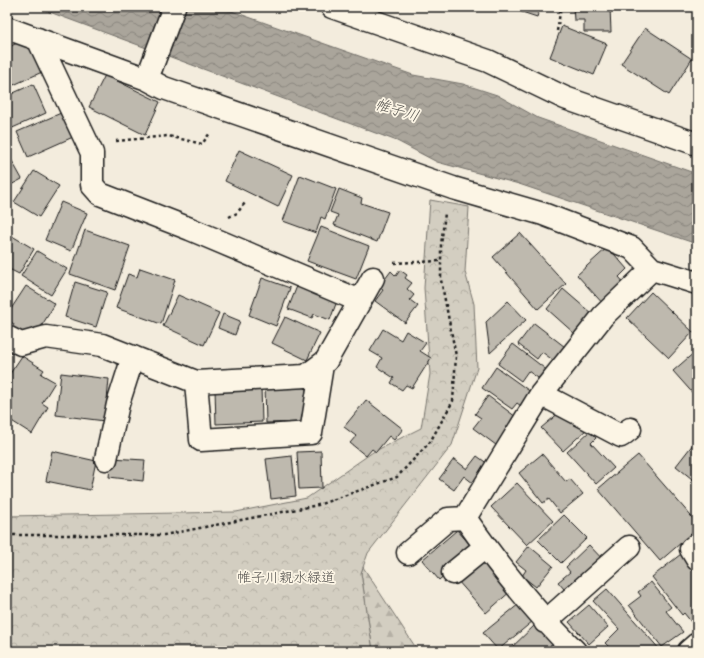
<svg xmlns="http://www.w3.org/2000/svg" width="704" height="658" font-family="'Indie Flower','Klee One',sans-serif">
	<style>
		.forest { fill: url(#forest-firs); stroke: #78756e }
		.park { fill: url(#park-crowns); stroke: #78756e }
		.water { fill: url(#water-waves); stroke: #716e68 }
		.building { fill: #beb9ae; stroke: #1c1c1c }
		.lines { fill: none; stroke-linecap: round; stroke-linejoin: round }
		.minor-casing { stroke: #1c1c1c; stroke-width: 25 }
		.path { stroke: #1c1c1c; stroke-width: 2.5; stroke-dasharray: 3 3; stroke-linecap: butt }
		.minor { stroke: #fcf5e5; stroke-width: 22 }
		.labels { text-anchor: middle; stroke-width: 3.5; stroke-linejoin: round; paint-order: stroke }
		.park-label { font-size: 14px; fill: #53514e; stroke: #fcf5e5 }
		.water-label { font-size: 15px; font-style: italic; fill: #55534f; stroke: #fcf5e5 }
	</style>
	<defs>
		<pattern id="forest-firs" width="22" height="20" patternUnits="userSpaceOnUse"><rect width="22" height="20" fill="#d3cec1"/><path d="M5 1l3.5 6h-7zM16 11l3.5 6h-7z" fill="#b5b0a5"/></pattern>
		<pattern id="park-crowns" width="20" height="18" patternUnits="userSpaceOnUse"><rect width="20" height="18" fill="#d3cec1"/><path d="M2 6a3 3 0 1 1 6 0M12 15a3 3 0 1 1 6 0" fill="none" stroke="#b5b0a5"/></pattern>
		<pattern id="water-waves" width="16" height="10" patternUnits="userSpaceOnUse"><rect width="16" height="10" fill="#aaa59b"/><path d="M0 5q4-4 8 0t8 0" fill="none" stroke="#8a867e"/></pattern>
	</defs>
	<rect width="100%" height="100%" fill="#f3ecdd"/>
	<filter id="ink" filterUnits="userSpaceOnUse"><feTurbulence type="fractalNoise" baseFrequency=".025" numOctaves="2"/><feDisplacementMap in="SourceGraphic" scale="8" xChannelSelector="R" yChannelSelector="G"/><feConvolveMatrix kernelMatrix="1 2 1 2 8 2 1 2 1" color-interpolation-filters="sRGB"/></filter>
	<g filter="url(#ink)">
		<path class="forest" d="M363,567L418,651H373L361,573Z"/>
		<path class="park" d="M430,200L469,207L465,272L474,304L477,368L452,445L368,553L361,573L373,651H7V516L236,512L307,498L373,452L421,428L430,374L424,288Z"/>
		<path class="water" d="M36,7H220L413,75L463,84L497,95L538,118L697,174V244L519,184L437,162L397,141Z"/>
		<path class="building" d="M507,7H540L537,17Z
			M573,7H610L611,32H584V20H574Z
			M562,26L607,44L594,75L550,57Z
			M645,28L692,59L669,95L621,64Z
			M27,38L42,72L7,88V48Z
			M105,75L160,102L145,135L89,107Z
			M33,84L46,113L8,130L7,96Z
			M61,113L73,137L28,157L17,132Z
			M239,150L293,175L278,207L225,181Z
			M7,152L22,179L7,187Z
			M34,171L59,186L39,217L14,202Z
			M300,175L336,189L325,219L321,217L316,233L283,221Z
			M339,189L362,198L361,203L388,212L377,242L334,225L338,215L330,212Z
			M61,202L87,213L71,251L45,240Z
			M321,227L369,246L356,279L307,261Z
			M85,230L130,246L115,290L70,274Z
			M7,233L34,249L19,274L7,268Z
			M520,233L566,284L538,309L493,257Z
			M608,247L627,269L619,277L627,286L605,306L577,275Z
			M37,251L67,269L51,295L21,276Z
			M140,268L175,280L161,324L116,308L128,274L137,277Z
			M400,270L407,275L405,278L412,283L407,289L414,295L410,300L418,306L405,323L375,301L383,290L379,287L391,271L396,276Z
			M262,278L290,288L276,326L249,315Z
			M75,282L107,292L96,327L65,317Z
			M26,286L55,304L34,338H27L12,328L14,324L7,320V315Z
			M297,286L337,301L330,320L314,314L312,318L288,309Z
			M563,289L592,314L575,334L547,309Z
			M651,292L693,332L669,358L627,318Z
			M178,295L219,313L204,345L163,326Z
			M508,301L526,320L490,353L486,322Z
			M223,314L240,321L235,335L218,328Z
			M285,317L320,333L307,360L272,343Z
			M534,323L569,350L558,364L542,352L537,359L518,344Z
			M383,329L401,340L406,331L426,343L420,351L431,358L412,388L406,385L402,390L391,383L394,378L377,367L382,358L370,351Z
			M513,344L548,371L541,380L528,371L521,381L498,364Z
			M696,351L697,352V398L673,371Z
			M22,356L44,370L41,374L55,382L42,403L48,407L32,434L7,418V388L11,381L7,378Z
			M496,367L535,395L525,409L517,403L512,409L482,388Z
			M61,373L109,379L105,421L56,415Z
			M306,385L307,422L266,423L265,386Z
			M261,387L262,422L216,424L215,389Z
			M488,396L520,420L500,448L473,428L481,418L475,414Z
			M366,400L403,429L394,440L389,436L376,452L372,449L366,456L350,443L356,436L344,427Z
			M560,412L587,429L563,451L541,428Z
			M590,431L596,438L591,443L614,468L596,484L567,452Z
			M697,439V483L676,466Z
			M52,451L96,461L90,490L46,481Z
			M321,451L322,488L299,489L297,452Z
			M542,454L566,482L570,479L583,494L560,513L549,499L543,503L519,473Z
			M638,455L697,523V529L660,561L598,489Z
			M292,456L296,496L271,499L266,459Z
			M477,456L492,467L478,487L464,476L454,490L439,479L454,459L467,469Z
			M111,458L145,460L143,481L109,477Z
			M517,483L553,521L527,545L491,507Z
			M564,515L587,538L561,563L538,540Z
			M457,530L474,549L439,580L422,560Z
			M589,545L606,563L570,596L558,582L570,572L566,567Z
			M529,546L553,566L536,587L522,576L526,570L516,562Z
			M681,554L697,575L696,628L684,613L682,615L652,577Z
			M482,557L512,590L486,613L457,580Z
			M651,582L671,607L666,611L683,632L662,647L629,605L641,596L638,592Z
			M607,589L661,651H613L605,643L619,629L593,601Z
			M519,604L533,621L498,650L483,633Z
			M589,605L608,627L589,644L569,622Z
			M536,624L555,644L548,651H508Z"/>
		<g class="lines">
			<g class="minor-casing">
				<path id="minor" d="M332,7L488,61L565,98L697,144
					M7,28L147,79L174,7
					M38,39L92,153V185L100,194L190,229L360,301
					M147,79L164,88L453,188L543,214L632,248L652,269L697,283
					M7,337L21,344L46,337L102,345L196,382L306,376L326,361L373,278
					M196,382L201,440L311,433L322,365
					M541,394L621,436L630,429
					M106,459L118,404L133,357
					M697,544L691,549L697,559
					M408,553L448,519L465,518
					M453,573L485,547
					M545,622L629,547
					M575,651C534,611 498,565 465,518L541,394L603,316L652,269
					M689,651L697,644"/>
			</g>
			<path class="path" d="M557,31L561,7
				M116,141L168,136L202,144L210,133
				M229,217L237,213L245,203
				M394,263L441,261
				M7,535H164L318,505L397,477L430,442L453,401L456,356L441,280V245L445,213"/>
			<use href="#minor" class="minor"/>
		</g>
	</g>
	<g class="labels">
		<g class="park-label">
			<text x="286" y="582">帷子川親水緑道</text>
		</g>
		<g class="water-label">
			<text transform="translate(397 110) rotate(17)" y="5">帷子川</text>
		</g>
	</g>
	<rect width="704" height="658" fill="none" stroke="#fcf5e5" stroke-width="24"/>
	<rect x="12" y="12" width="680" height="634" fill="none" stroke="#1c1c1c" stroke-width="1.5" filter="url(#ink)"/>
</svg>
